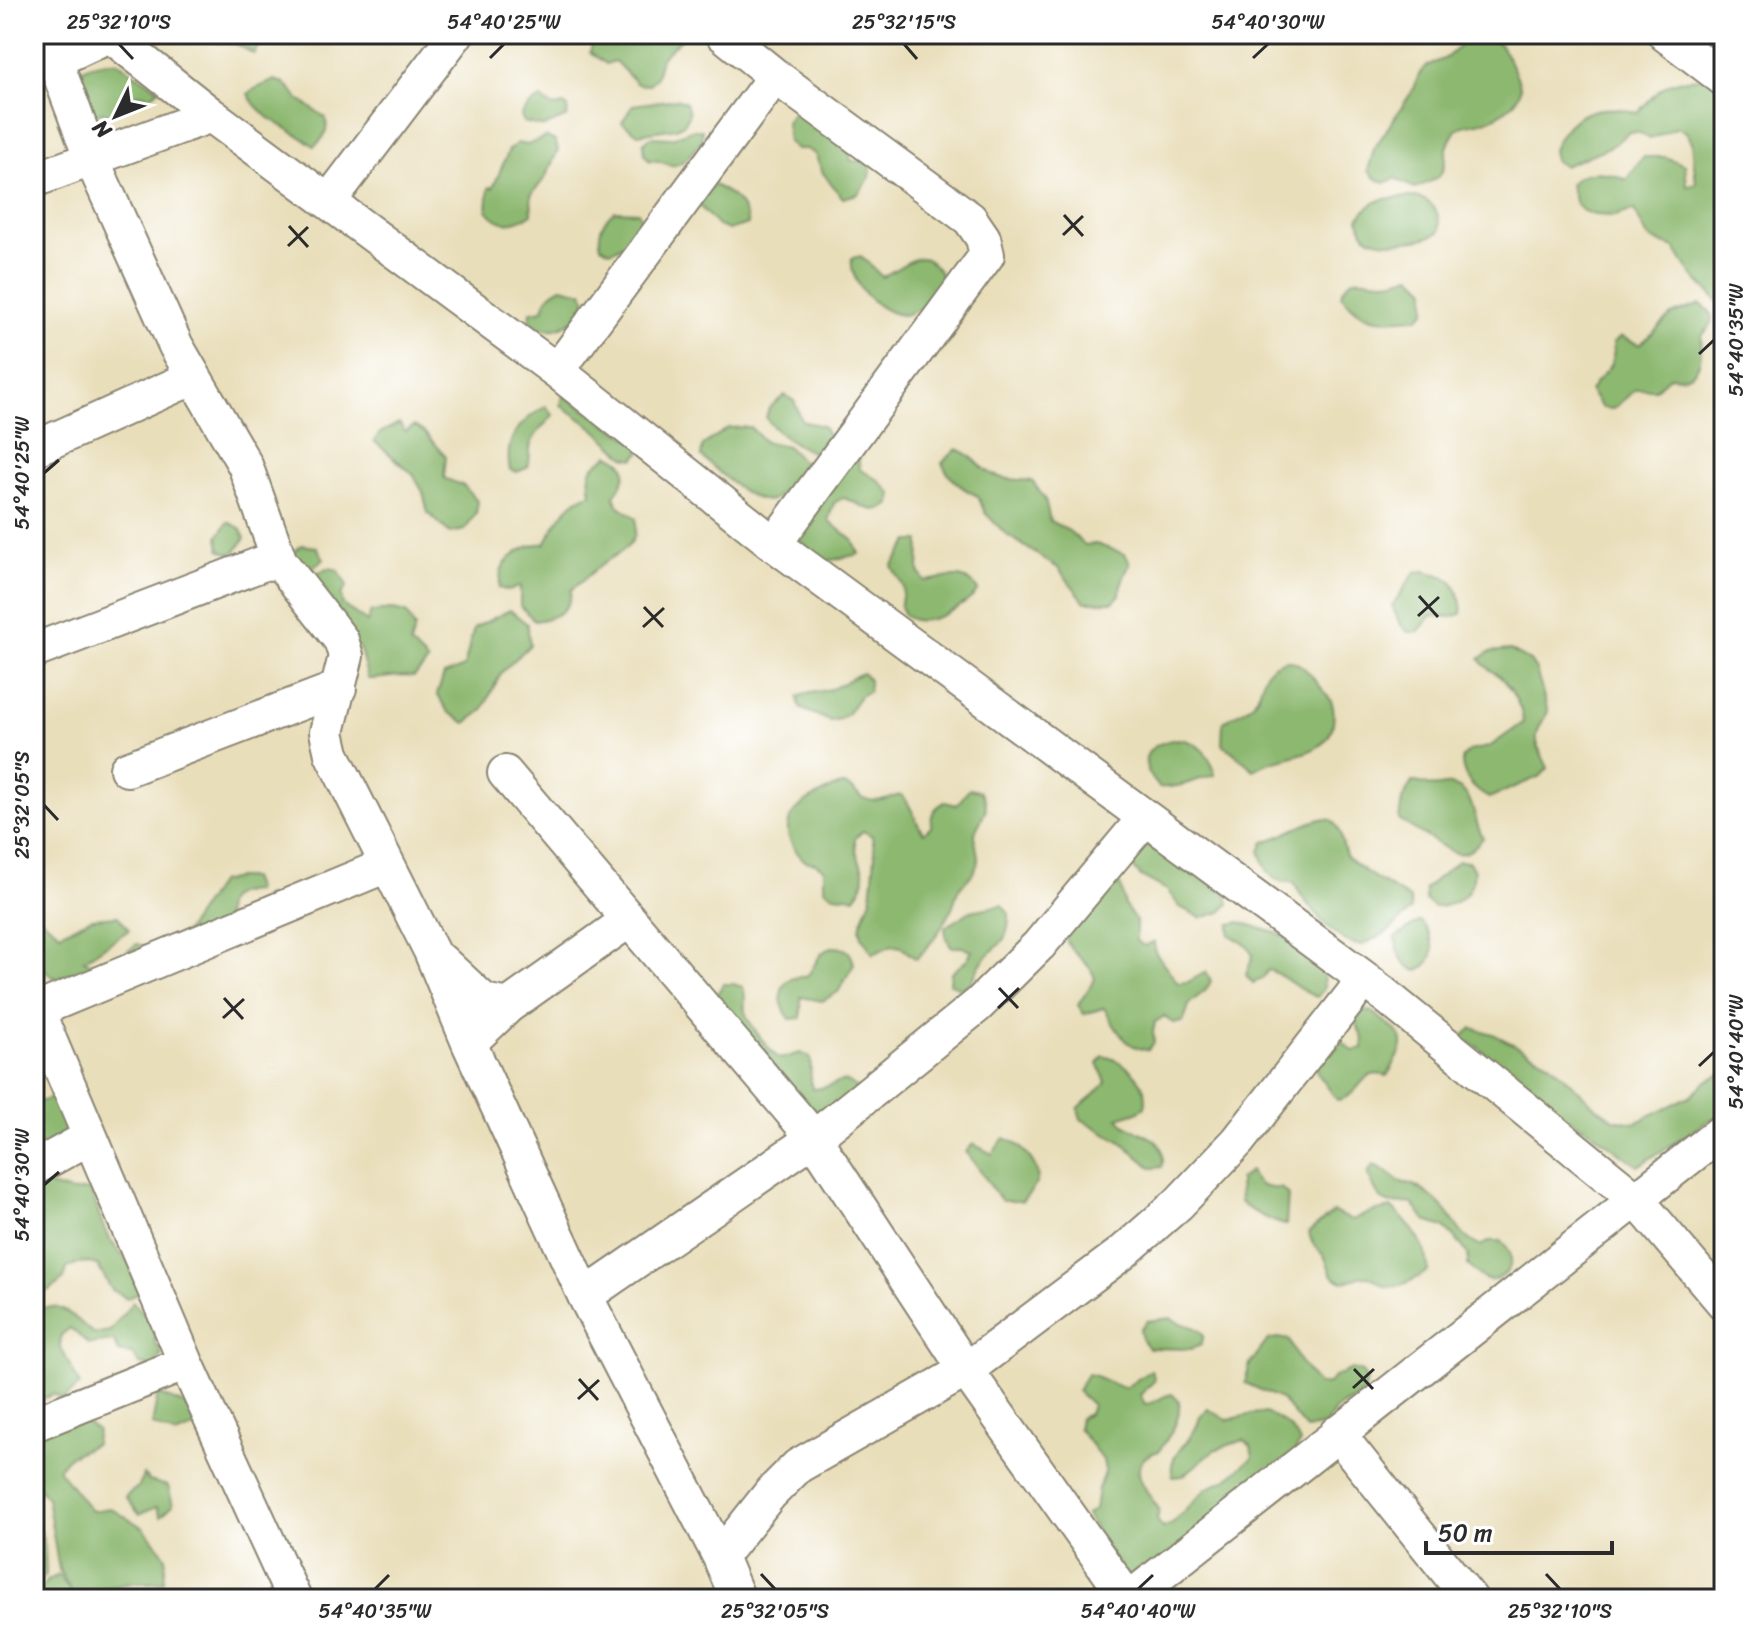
<svg xmlns="http://www.w3.org/2000/svg" width="1758" height="1633" font-family="Sriracha,sans-serif">
	<style>
		.forest { fill: #8cb86f; stroke: #5c724d; stroke-width: 2 }
		.lines { fill: none; stroke-linecap: round; stroke-linejoin: round }
		.minor-casing { stroke: #8a8472; stroke-width: 38 }
		.minor { stroke: #fff; stroke-width: 34 }
		.ticks { fill: none; stroke: #2b2b2b; stroke-width: 3 }
		.neatline { fill: none; stroke: #2b2b2b; stroke-width: 3 }
		.ticks-label { font-size: 20px; text-anchor: middle; fill: #2b2b2b }
	</style>
	<rect width="100%" height="100%" fill="#fff"/>
	<filter id="ink" filterUnits="userSpaceOnUse"><feTurbulence type="fractalNoise" baseFrequency=".0125" numOctaves="2"/><feDisplacementMap in="SourceGraphic" scale="16" xChannelSelector="R" yChannelSelector="G"/><feConvolveMatrix kernelMatrix="1 2 1 2 8 2 1 2 1" color-interpolation-filters="sRGB"/></filter>
	<filter id="wash" filterUnits="userSpaceOnUse"><feTurbulence type="fractalNoise" baseFrequency=".006" numOctaves="4" result="noise"/><feDisplacementMap in="SourceGraphic" scale="32" xChannelSelector="R" yChannelSelector="G"/><feGaussianBlur stdDeviation="1.8" result="paint"/><feColorMatrix in="noise" values="0 0 0 0 0 0 0 0 0 0 0 0 0 0 0 0 0 1.4 0 .05"/><feComposite in="paint" operator="in"/></filter>
	<g filter="url(#wash)">
		<rect width="100%" height="100%" fill="#e9deba"/>
		<path class="forest" d="M208,34H255L259,45L254,54L236,44L215,42Z
			M610,34H686L661,58L656,78L648,85L637,84L615,61L606,64L590,52L593,42L603,41Z
			M1482,35C1497,38 1501,45 1508,58C1512,67 1519,77 1520,87C1520,105 1496,118 1481,122C1472,125 1459,124 1454,133C1435,163 1460,173 1414,188L1395,178L1385,183L1375,178L1368,171L1374,149L1411,93L1420,73L1426,66L1446,58L1463,43Z
			M107,62H117L159,89L151,96L141,94L132,96C122,109 117,119 100,112L89,118L74,82C80,65 91,65 107,62Z
			M1708,77L1724,90V307L1691,274L1675,248L1655,241L1647,236L1634,210L1615,216L1594,215L1583,211L1576,204L1570,185C1582,167 1608,171 1626,180L1643,157H1665L1685,165L1687,186L1696,184L1692,142L1687,133L1678,127L1650,139L1640,133L1629,132L1612,146L1564,166L1555,161L1553,150C1569,111 1599,102 1637,113C1665,83 1666,81 1708,77Z
			M274,80L284,83L300,100L326,118C328,132 325,138 314,146C291,128 262,121 248,94C256,86 265,86 274,80Z
			M541,99L554,107L563,105L568,107L567,117L544,127L523,122L521,115L532,103Z
			M676,99L686,103L689,113L685,123L676,128L638,134L622,122L633,105Z
			M793,113L803,114L846,139L851,161H861L871,165L870,177L858,194L843,198L823,173L815,154L806,149H796L788,142L786,122Z
			M691,130H702V140C694,149 683,168 670,165C661,163 660,159 650,161L644,154L643,143L651,137L672,138Z
			M546,137L555,141L558,150L545,178L531,195L532,214C515,225 499,227 487,210L489,187L493,188L509,150L517,143L527,145Z
			M714,185C733,195 744,203 748,224L728,230L718,226L695,201Z
			M1415,197C1433,200 1440,213 1440,231C1427,242 1380,247 1366,235C1361,230 1360,224 1359,218C1375,195 1390,198 1415,197Z
			M615,211L638,212L643,221C636,237 626,245 610,251L601,246C597,232 603,219 615,211Z
			M861,256L882,277C918,258 925,242 949,288C944,296 911,315 902,315C878,313 848,282 852,258Z
			M1412,275L1426,289V310L1418,318C1382,319 1369,327 1341,295C1351,268 1366,282 1386,281C1394,281 1404,277 1412,275Z
			M562,287L583,292L586,302C575,325 552,338 529,323L531,312L543,310C545,298 551,292 562,287Z
			M1700,304C1716,312 1715,324 1702,335C1700,360 1703,381 1670,376L1656,389H1636L1613,409L1602,408L1590,392C1600,370 1617,372 1613,343L1621,337L1640,345L1671,315Z
			M563,395L644,448L634,459L625,457L595,429L561,405Z
			M785,395L794,401L802,421L823,426L828,436L826,447L818,453C804,452 774,431 766,418L769,408Z
			M546,406L553,415C546,424 531,436 530,449C529,457 531,460 527,468L517,472L510,470C503,438 521,421 546,406Z
			M399,423L405,432L414,426L424,432L446,456L444,478L464,486L478,502L476,513L465,530L450,533L428,513L423,492L413,474L374,441L380,433Z
			M750,427L765,442L787,446L810,469L801,487C783,486 786,491 774,499C755,510 714,467 701,456L703,445L728,428Z
			M862,449L859,459V469L877,479L892,494L891,504C871,518 862,503 843,498L834,503L828,521L853,540L859,554L828,561L816,559L795,535Z
			M957,449C973,454 979,468 994,475C1005,481 1020,479 1032,481L1045,499L1050,521L1069,531L1085,545L1096,544L1125,554L1130,563L1121,584L1120,595L1113,602H1085L1058,568L1007,535L985,513L978,496C962,489 949,478 942,463Z
			M609,455C634,465 626,478 614,496L618,505L636,518C638,549 621,550 601,565C591,573 581,582 571,590C571,611 555,618 535,621L520,606V586L509,591L499,588C500,582 500,574 502,569C509,554 532,542 545,544C554,525 569,498 591,494C587,470 589,469 609,455Z
			M228,522L240,528L245,538L237,550L230,554L220,549L218,537Z
			M910,541H920L919,571L924,581C945,579 965,569 978,590C969,606 917,634 903,613C898,605 903,598 903,589C902,581 895,574 892,566Z
			M302,545L317,547L324,559L313,568L316,574L329,568L338,570L347,586L341,595L343,605L367,622L371,612L393,610L406,613L415,628L410,644L428,662L414,677C399,674 384,679 368,679L360,650L286,557Z
			M1425,571C1432,574 1439,574 1445,577C1457,583 1463,602 1461,614L1452,617L1431,616L1418,632H1408L1400,624L1392,606L1415,572Z
			M510,610L527,624L530,645L501,673L482,711L466,723L448,712L437,694L444,675L464,667L474,628Z
			M1510,650L1530,661L1536,670L1548,712C1531,738 1535,741 1548,768L1541,776L1489,798C1473,790 1461,776 1462,758L1469,751L1489,747L1523,723C1523,709 1513,692 1504,681C1497,672 1488,672 1480,659L1489,652Z
			M1286,660C1304,662 1312,677 1323,690C1333,701 1335,708 1333,723C1328,761 1277,753 1254,770L1222,743L1223,723C1231,715 1243,712 1251,705C1268,688 1255,668 1286,660Z
			M862,673L869,680V691L860,696L848,713L840,719L830,721L800,708L798,697C808,691 819,693 831,689C842,685 851,677 862,673Z
			M1178,739C1197,740 1212,756 1215,775C1195,779 1180,789 1159,787C1135,760 1145,744 1178,739Z
			M1412,782C1420,782 1423,784 1431,786C1437,788 1444,784 1450,785C1476,789 1472,820 1483,838C1473,849 1467,857 1452,852L1399,820L1402,800Z
			M844,785C852,788 855,792 861,797C874,805 889,797 902,795C913,807 914,821 924,833L931,826C931,813 934,808 945,802L957,805L969,789L980,791C992,807 983,815 976,830C972,841 979,850 978,861C977,873 964,881 958,891C954,899 954,907 949,914C942,928 927,950 916,959L901,947L892,945L873,954L862,937L860,927L871,898L875,856L872,836L863,831L855,838C853,864 876,870 855,897L834,895L824,889V869L815,863L805,861C775,832 787,809 821,794C830,789 834,786 844,785Z
			M1321,819L1332,820C1342,830 1341,843 1346,855C1351,865 1398,892 1410,899L1411,909C1398,923 1389,933 1372,940C1367,942 1367,945 1361,945C1336,945 1304,901 1293,882C1270,884 1266,870 1260,851L1264,842C1285,836 1301,824 1321,819Z
			M1139,841L1168,856L1182,870L1203,875L1227,894L1229,904L1221,912L1201,918L1180,907L1167,890L1141,876L1127,861Z
			M1458,861L1469,862L1474,871C1473,895 1457,906 1434,907L1425,900V889Z
			M236,878H251L256,891C230,892 221,898 227,925L267,896L270,919L77,992C33,966 34,963 34,913L60,933L92,918L118,916L129,930L84,960L97,967L121,956L137,944L154,949L186,931L219,882Z
			M1115,879L1121,887L1125,906L1136,921V941L1145,946L1154,942L1155,952L1178,983L1188,982L1206,972L1211,981L1206,990L1190,1003L1183,1022L1173,1023L1164,1017L1155,1022L1153,1032L1154,1042L1148,1050C1124,1049 1115,1026 1104,1008L1084,1014L1078,1005L1095,979C1091,961 1070,955 1065,937Z
			M1002,905L1009,914C1009,945 998,942 982,962C977,969 974,978 969,985L959,988L950,983L951,973L967,960L972,951L962,947H951L946,937L945,927L971,911Z
			M1420,921C1435,938 1440,960 1417,971C1401,965 1399,954 1395,938Z
			M1240,922L1282,935L1323,967L1324,989L1317,997C1297,991 1286,975 1268,970L1262,979L1253,983L1246,975L1253,956L1248,946L1230,935V924Z
			M832,947C846,947 851,951 854,964L838,992L822,1001L801,997V1018L790,1019C776,1000 777,975 806,977C817,966 816,953 832,947Z
			M723,984H733L743,987C747,997 743,1003 745,1012C749,1024 770,1052 780,1059L800,1053L810,1057C812,1068 809,1077 812,1089C834,1090 842,1070 859,1091C842,1102 827,1116 806,1109L712,1003Z
			M1371,1011C1407,1039 1411,1037 1387,1076C1359,1067 1363,1096 1337,1100L1318,1074L1316,1054L1338,1038L1353,1051L1363,1049V1039L1355,1020L1361,1012Z
			M1472,1028L1493,1034L1549,1062L1596,1107L1614,1119L1635,1123L1690,1096L1705,1082L1724,1072V1111L1638,1166L1589,1130L1536,1101L1478,1047L1459,1040Z
			M1103,1056C1125,1060 1151,1083 1145,1107L1137,1112L1118,1118C1132,1137 1170,1131 1162,1167L1152,1168L1123,1143L1081,1119L1078,1109C1087,1098 1099,1093 1106,1082L1098,1064Z
			M55,1097L67,1130L46,1145L34,1162V1100L39,1102Z
			M1004,1138C1018,1142 1041,1164 1037,1181C1035,1189 1028,1195 1022,1201H1002C988,1185 980,1167 966,1152L973,1144L992,1154Z
			M1373,1165C1385,1168 1389,1175 1399,1181C1403,1183 1407,1183 1411,1184C1425,1190 1442,1204 1450,1216C1459,1229 1465,1240 1480,1246L1490,1241H1501C1525,1261 1501,1286 1484,1279C1479,1277 1473,1269 1468,1265V1255L1462,1246L1444,1227L1425,1221L1413,1204C1405,1202 1401,1204 1393,1204C1378,1203 1373,1185 1368,1174Z
			M1250,1171C1256,1186 1265,1189 1281,1188L1288,1195L1286,1225C1277,1224 1246,1209 1240,1202L1239,1180Z
			M35,1182L72,1192L88,1190C97,1202 98,1212 103,1226C111,1245 124,1258 139,1272L141,1293L127,1298L112,1290L97,1265L84,1262L67,1268L64,1279L50,1290L38,1293L34,1287Z
			M1392,1208C1410,1224 1429,1246 1428,1271C1418,1278 1398,1289 1385,1286C1378,1284 1376,1278 1368,1276C1360,1275 1352,1281 1343,1282C1331,1277 1331,1273 1327,1262C1322,1249 1311,1247 1309,1232L1333,1212L1352,1220L1372,1212Z
			M133,1302L144,1314L157,1312L165,1330L154,1340L162,1354L154,1367L140,1364L132,1354L119,1352L114,1341L89,1344L70,1328L61,1335L60,1346L80,1385L63,1400L53,1394L42,1399L34,1412V1311C62,1299 74,1318 94,1334L110,1331Z
			M1171,1318C1182,1327 1194,1323 1204,1335L1201,1345L1191,1349L1148,1348L1142,1340L1140,1329L1147,1321Z
			M1278,1338L1289,1340L1298,1359L1318,1385L1328,1384L1334,1377L1352,1369L1362,1372L1367,1381C1360,1405 1353,1396 1338,1408C1333,1412 1329,1420 1326,1425L1306,1429L1281,1399L1245,1383L1250,1364L1268,1340Z
			M1151,1370L1155,1380L1140,1395L1145,1404C1156,1403 1161,1396 1172,1394L1179,1401C1181,1421 1170,1434 1159,1451C1122,1461 1145,1490 1159,1509L1157,1520L1163,1528L1172,1524L1207,1488L1226,1480L1253,1457L1251,1446L1244,1440L1214,1450L1183,1476L1173,1477C1165,1452 1196,1442 1200,1416L1208,1409L1227,1420C1238,1418 1249,1414 1260,1413C1275,1413 1295,1429 1300,1443L1295,1452L1145,1575L1126,1577L1086,1515L1095,1509L1098,1489L1105,1470L1103,1460L1078,1428L1080,1418L1089,1414L1092,1405L1077,1391L1087,1374C1101,1376 1111,1385 1125,1388Z
			M158,1394L192,1408L198,1421L191,1429L176,1435L152,1425Z
			M85,1423L97,1430L95,1444L68,1457L58,1469L91,1511L110,1508L144,1528L166,1557L164,1581C149,1585 144,1581 132,1583C112,1586 93,1591 73,1594L59,1570L47,1498L34,1482V1434L55,1426Z
			M143,1475L149,1481L168,1486L173,1505L161,1516L157,1507L139,1514L125,1497L139,1486Z
			M34,1504L45,1549L46,1574L34,1588Z
			M59,1575L75,1599H34V1595L48,1580Z"/>
	</g>
	<g filter="url(#ink)">
		<g class="lines">
			<g class="minor-casing">
				<path id="minor" d="M45,34L92,160L176,346L245,465L280,562L341,640L346,656L327,732L332,754L431,951L469,1043L585,1296L720,1557L738,1599
					M723,34L775,76L970,219L983,238L987,255L774,544
					M1665,34L1724,79
					M110,35L211,115L557,371L774,544L1365,979L1636,1199L1724,1303
					M56,60L111,34
					M34,180L211,115
					M329,201L456,34
					M557,371L775,76
					M34,449L194,377
					M34,651L264,563L280,562
					M127,769L339,688
					M505,773L814,1138L966,1370L1128,1599
					M441,961L484,1001L508,1006
					M34,1004L186,1363L294,1599
					M37,1010L387,865
					M469,1043L508,1006L629,920
					M34,1168L90,1137
					M585,1296L814,1138L978,1005L1039,945L1145,818
					M34,1424L186,1363
					M1337,1433L1470,1599
					M720,1557L770,1494L798,1466L966,1370L1122,1253L1178,1204L1238,1141L1365,979
					M1129,1599L1724,1130"/>
			</g>
			<use href="#minor" class="minor"/>
		</g>
	</g>
	<path class="ticks" d="M119,44L133,59M904,44L917,59M490,58L504,44M1253,58L1268,44M1064,215L1083,236M289,226L308,247M1063,235L1083,216M288,246L308,227M1699,354L1714,340M44,473L59,460M1419,596L1438,617M644,607L663,627M1418,616L1439,597M643,627L664,608M44,805L58,820M999,988L1018,1008M224,998L243,1019M998,1008L1019,988M223,1018L244,999M1699,1066L1714,1052M44,1185L59,1172M1354,1369L1373,1389M579,1379L598,1400M1353,1388L1374,1369M578,1399L599,1380M761,1574L775,1589M1546,1574L1560,1589M375,1589L389,1575M1138,1589L1153,1575"/>
	<rect width="1758" height="1633" fill="none" stroke="#fff" stroke-width="88"/>
	<g transform="translate(116 116) rotate(227)" stroke="#ffffff" stroke-width="6" paint-order="stroke">
	<path d="M0-6L14 30L0 20L-14 30Z" fill="#2b2b2b"/>
	<text y="-12" font-size="22" font-weight="bold" text-anchor="middle" fill="#2b2b2b">N</text>
	</g>
	<path d="M1426 1541v12h186v-12" fill="none" stroke="#2b2b2b" stroke-width="4"/>
	<text x="1438" y="1541" font-size="24" fill="#2b2b2b" stroke="#ffffff" stroke-width="6" paint-order="stroke">50 m</text>
	<rect x="44" y="44" width="1670" height="1545" class="neatline"/>
	<g class="ticks-label">
		<text x="119" y="29">25°32'10"S</text>
		<text x="504" y="29">54°40'25"W</text>
		<text x="904" y="29">25°32'15"S</text>
		<text x="1268" y="29">54°40'30"W</text>
		<text transform="translate(1736 340) rotate(-90)" y="7">54°40'35"W</text>
		<text transform="translate(22 473) rotate(-90)" y="7">54°40'25"W</text>
		<text transform="translate(22 805) rotate(-90)" y="7">25°32'05"S</text>
		<text transform="translate(1736 1052) rotate(-90)" y="7">54°40'40"W</text>
		<text transform="translate(22 1185) rotate(-90)" y="7">54°40'30"W</text>
		<text x="375" y="1618">54°40'35"W</text>
		<text x="775" y="1618">25°32'05"S</text>
		<text x="1138" y="1618">54°40'40"W</text>
		<text x="1560" y="1618">25°32'10"S</text>
	</g>
</svg>
